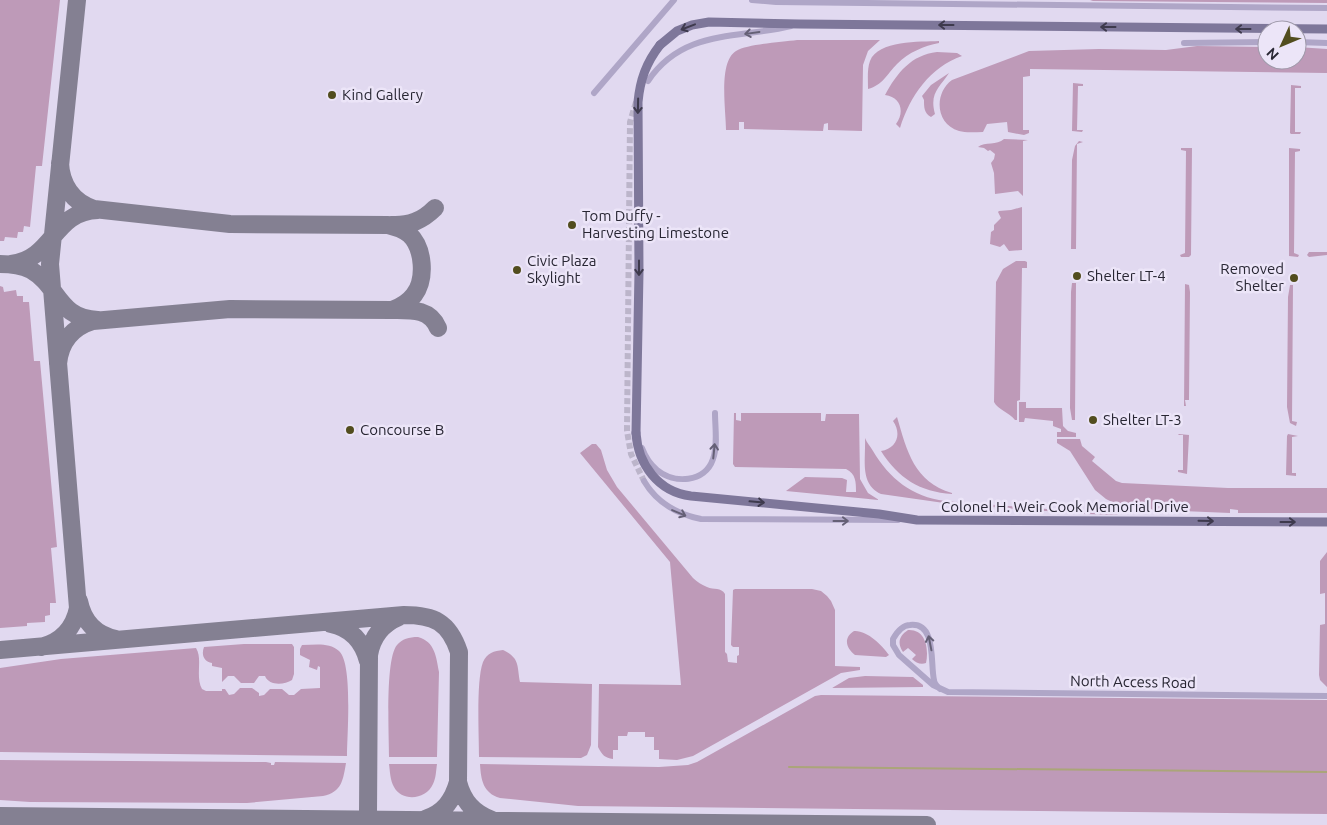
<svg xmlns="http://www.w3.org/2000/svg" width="1327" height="825" font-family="Ubuntu,sans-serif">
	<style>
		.green { fill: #be9ab8 }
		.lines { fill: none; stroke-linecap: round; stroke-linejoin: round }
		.stream { stroke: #aba579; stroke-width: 2 }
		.taxiway { stroke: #848092; stroke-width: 18 }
		.street-tunnel { stroke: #bcb5ca; stroke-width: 6; stroke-dasharray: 6 3; stroke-linecap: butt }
		.street { stroke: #afa6c7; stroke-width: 6 }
		.secondary { stroke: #7e779a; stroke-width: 9 }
		.secondary-bridge { stroke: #7e779a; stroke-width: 9 }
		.oneway { stroke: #3e3a4d }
		.oneway2 { stroke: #656076 }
		.poi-dot { fill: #524d1e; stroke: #ece5f8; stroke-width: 2 }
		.labels { text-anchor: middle; stroke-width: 5; stroke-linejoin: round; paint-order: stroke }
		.poi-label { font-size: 15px; fill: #282633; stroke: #ece5f8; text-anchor: start }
		.street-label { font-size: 15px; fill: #282633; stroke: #ece5f8 }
	</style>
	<rect width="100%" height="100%" fill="#e1d9f0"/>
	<path class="green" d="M0,0H60L42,166H36L30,227L24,226L23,232H18L17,238L5,237L4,241H0Z
		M1090,0H1327V3L1093,1Z
		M797,40H880L868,51L863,65L862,131L828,130V123L824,124L823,131L744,129V122H739V130H726C726,110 718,62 736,51C748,44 782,42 797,40Z
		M939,41V43C924,46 909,52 897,64C887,74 883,85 868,89C868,80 867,69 870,61C878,40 920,42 939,41Z
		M1197,46L1267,47V60H1297V47L1327,49V73L1030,69V76L1023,77V130H1029V133L1024,135L1008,132L1007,122L987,124L983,132C975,132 966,133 959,131C935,124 934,93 952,80L1029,51L1099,49L1166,50Z
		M937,52L957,53L962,56C930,67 910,96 900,128L896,124C905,112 901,97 885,95C897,73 911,55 937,52Z
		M949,73C940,87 929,93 935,114L931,117C924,113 924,107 924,100L922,96L931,85Z
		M1073,83L1083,84V86H1078L1077,130H1083L1082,132L1072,131Z
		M1291,85L1301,86V88H1295V132H1301L1300,134H1291L1290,133Z
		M1004,139L1028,140L1023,141V196L1018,191L995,194L994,173L991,163L994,159L995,154L990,150L988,151L984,148L978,147C985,141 997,146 1004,139Z
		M1079,141L1083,142L1077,144L1076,249H1071L1072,160L1075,146Z
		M1181,148H1192L1191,255L1189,257H1181L1180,255L1185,253L1186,151L1181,150Z
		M1289,148L1300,149V151L1295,152L1294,253L1299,255L1298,257L1289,256Z
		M1022,207V250L1009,251L1004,244L1000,247L990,244L991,232L994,230V225L1001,218L998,212L999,211L1011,210Z
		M1309,252H1327V255L1309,257L1307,255Z
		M1016,261H1025L1027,262V268H1022L1020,400L1017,401V420H1015C1009,412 998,410 994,402L996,282L1003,269Z
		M1072,283H1076L1075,420H1072L1070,408L1071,292Z
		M1185,284L1189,285L1190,292L1189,398V400H1185L1186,406H1184Z
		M1290,285H1293L1292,421L1297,422L1296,426L1290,423L1287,407L1288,297Z
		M0,286L3,287L4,292L16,290L17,296H23V302H29L34,361H40L57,547L51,548L56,603H50V615L45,616V622L27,623V626L0,628Z
		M1019,402H1026V408H1062L1063,426L1068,431L1076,433V437H1057V432H1061V429L1053,426V421L1025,418L1024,422H1019Z
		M734,413H736V420L741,421V413H821V421H825L826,414H859L860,479L868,493L879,500L786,491L805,477L842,478L847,480L846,492H856C856,482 856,474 846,469L735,467L733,464Z
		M897,417C907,451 914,482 952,493V494C920,492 898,478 881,451C897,448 902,434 893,421Z
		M1179,434L1189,435L1187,474L1178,472V470H1183V435H1178Z
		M1288,434L1298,436L1292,437V473H1296V476L1286,475L1287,436Z
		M865,438C867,443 870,446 873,451C889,478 912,497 945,501L1122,515L1086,514L951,504L881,494C859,484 866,458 865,438Z
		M1057,439H1080L1082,446L1095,457L1092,461L1116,481L1122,483L1228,488H1327V513H1238V510L1230,509V513L1134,509L1118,505L1106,499L1095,490L1070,451L1057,443Z
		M592,444H596L601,450L607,470L617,487L693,578C697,582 702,585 707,587C714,590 721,587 725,594V652L727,654L728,662L737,663V656L739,655V647H733L731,645L733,590L735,589H812L821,591L827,596L831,601L835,610V666L860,667V670L841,673L693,756L677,760L659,759V750H654V737H645V732H628L627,736H618V750H613V759C605,758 602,755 598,747L599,684L681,685L670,562L580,453Z
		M1327,552V687L1320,680L1319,675L1320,625L1325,624V593L1320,594V561Z
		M908,630C926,629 929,649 926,663C921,665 916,663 912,659L916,655L908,648L903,652C897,643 899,636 908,630Z
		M854,631C867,630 882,645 889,655L886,657L855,655C846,648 843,638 854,631Z
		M418,637C435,642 436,656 439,672L437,757H389C389,735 385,659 397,645C402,639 409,637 418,637Z
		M244,644H292L294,647V674L292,680C284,685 269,686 265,676H259L254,683H241L234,676H228L222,682V668L212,666V663C204,662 201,655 204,647Z
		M302,645C315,645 329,642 339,651C353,663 347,736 347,756L0,752V668L61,659L196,648C203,659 195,676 202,689L206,691H222V689H225L229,695L234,694L240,688H252L259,693V696L264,695L270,689H282L289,695H294L301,689L320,688V667L318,666L317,670L309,667L310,660L300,655V649Z
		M503,650C520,658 517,666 520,682L592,684L591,745L587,755L581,758L479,757C479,734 476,681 483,662C487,653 494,651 503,650Z
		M865,676L913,677L923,685V687L832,688L849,678Z
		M821,695L1327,700V814L578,806L500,798C483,793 481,780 480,764L659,767L688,765L697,762L815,696Z
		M0,760L266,762L271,763V765H274L275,762L346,763C343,780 342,792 323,796L247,803L30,802L0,800Z
		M389,764H437C436,771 436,778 433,784C426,800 402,802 394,787C390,780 390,771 389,764Z"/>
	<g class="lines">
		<path class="stream" d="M789,767L1327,772"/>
		<path class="taxiway" d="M391,225C409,226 422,221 435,208
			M0,264C11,264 21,265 31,270C59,286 58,319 98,320
			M11,264C54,259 53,211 98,210
			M394,310C412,310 430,309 438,328
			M58,364C60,342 73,327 93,321L230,309L392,310C401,307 408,303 414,295C426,279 424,248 409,234C403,229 396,227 388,225L230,224L94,209C72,202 61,184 60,163
			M79,601C83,621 96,635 116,639
			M331,624C351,628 363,642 368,661
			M41,647C61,642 74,628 78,608L50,264L77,0
			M0,650L404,615C434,615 449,622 459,652L458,782C453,800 444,813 425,819
			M458,782C463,801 473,813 492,820
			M0,816L927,825
			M371,825L368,814L369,655C372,637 382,624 399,617"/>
		<path class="street-tunnel" d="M636,102L630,122L627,431L631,454L644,481"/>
		<path class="street" d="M752,0L776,2L1327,8
			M1297,42L1327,43
			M1184,43L1267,42
			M648,81C683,29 737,39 791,26
			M594,93L674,0
			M642,448C645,456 650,464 657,470C674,484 705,483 713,459C718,446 715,427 715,413
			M644,481C657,503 676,514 701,519L898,520
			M940,689C937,686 934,684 934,680C930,664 937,622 910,625C902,625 897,632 893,639V645L899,655L933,685L948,692L1327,696"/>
		<path class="secondary" d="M660,45L677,31L692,25L709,22L799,24L1327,29
			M636,433C638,464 658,492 691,496L879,514L917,520L1327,522"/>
		<path class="secondary-bridge" d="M636,433L639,272L638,102C640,80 646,63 660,45"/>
	</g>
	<defs><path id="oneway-shaft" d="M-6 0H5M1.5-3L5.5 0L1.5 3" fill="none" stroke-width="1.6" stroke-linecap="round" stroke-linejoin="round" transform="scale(1.25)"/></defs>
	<g class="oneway">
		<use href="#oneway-shaft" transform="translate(946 25) rotate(-180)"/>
		<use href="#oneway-shaft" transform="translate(688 27) rotate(159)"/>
		<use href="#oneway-shaft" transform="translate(1108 27) rotate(-180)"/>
		<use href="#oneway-shaft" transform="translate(1243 29) rotate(-180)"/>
		<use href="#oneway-shaft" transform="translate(638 106) rotate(91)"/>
		<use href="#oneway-shaft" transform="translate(639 268) rotate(90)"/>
		<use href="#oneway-shaft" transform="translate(757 502) rotate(5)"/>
		<use href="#oneway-shaft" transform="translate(1206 521) rotate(1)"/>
		<use href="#oneway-shaft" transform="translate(1288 522)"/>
	</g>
	<g class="oneway2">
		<use href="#oneway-shaft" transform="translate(752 33) rotate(172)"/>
		<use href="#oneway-shaft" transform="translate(714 451) rotate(-84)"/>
		<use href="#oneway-shaft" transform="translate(679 513) rotate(23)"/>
		<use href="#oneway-shaft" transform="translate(841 521)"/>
		<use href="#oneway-shaft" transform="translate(930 643) rotate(-101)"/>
	</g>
	<g class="poi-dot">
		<circle cx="332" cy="95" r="5"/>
		<circle cx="572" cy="225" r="5"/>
		<circle cx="517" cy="270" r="5"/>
		<circle cx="1077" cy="276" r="5"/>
		<circle cx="1294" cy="278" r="5"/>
		<circle cx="1093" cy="420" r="5"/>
		<circle cx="350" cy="430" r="5"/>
	</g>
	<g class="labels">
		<g class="poi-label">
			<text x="342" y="100">Kind Gallery</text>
			<text x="582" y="221">Tom Duffy -<tspan x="582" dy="17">Harvesting Limestone</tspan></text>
			<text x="527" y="266">Civic Plaza<tspan x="527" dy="17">Skylight</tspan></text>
			<text x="1284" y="274" text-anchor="end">Removed<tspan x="1284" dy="17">Shelter</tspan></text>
			<text x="1087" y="281">Shelter LT-4</text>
			<text x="1103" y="425">Shelter LT-3</text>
			<text x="360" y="435">Concourse B</text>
		</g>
		<g class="street-label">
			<text x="1065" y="512">Colonel H. Weir Cook Memorial Drive</text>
			<text transform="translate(1133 682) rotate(1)" y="5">North Access Road</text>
		</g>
	</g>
	<g transform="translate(1282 45) rotate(226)"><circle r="24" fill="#ece5f8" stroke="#9e99a9"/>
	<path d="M0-4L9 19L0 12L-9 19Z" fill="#524d1e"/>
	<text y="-8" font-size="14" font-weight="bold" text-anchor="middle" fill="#282633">N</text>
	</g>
</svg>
